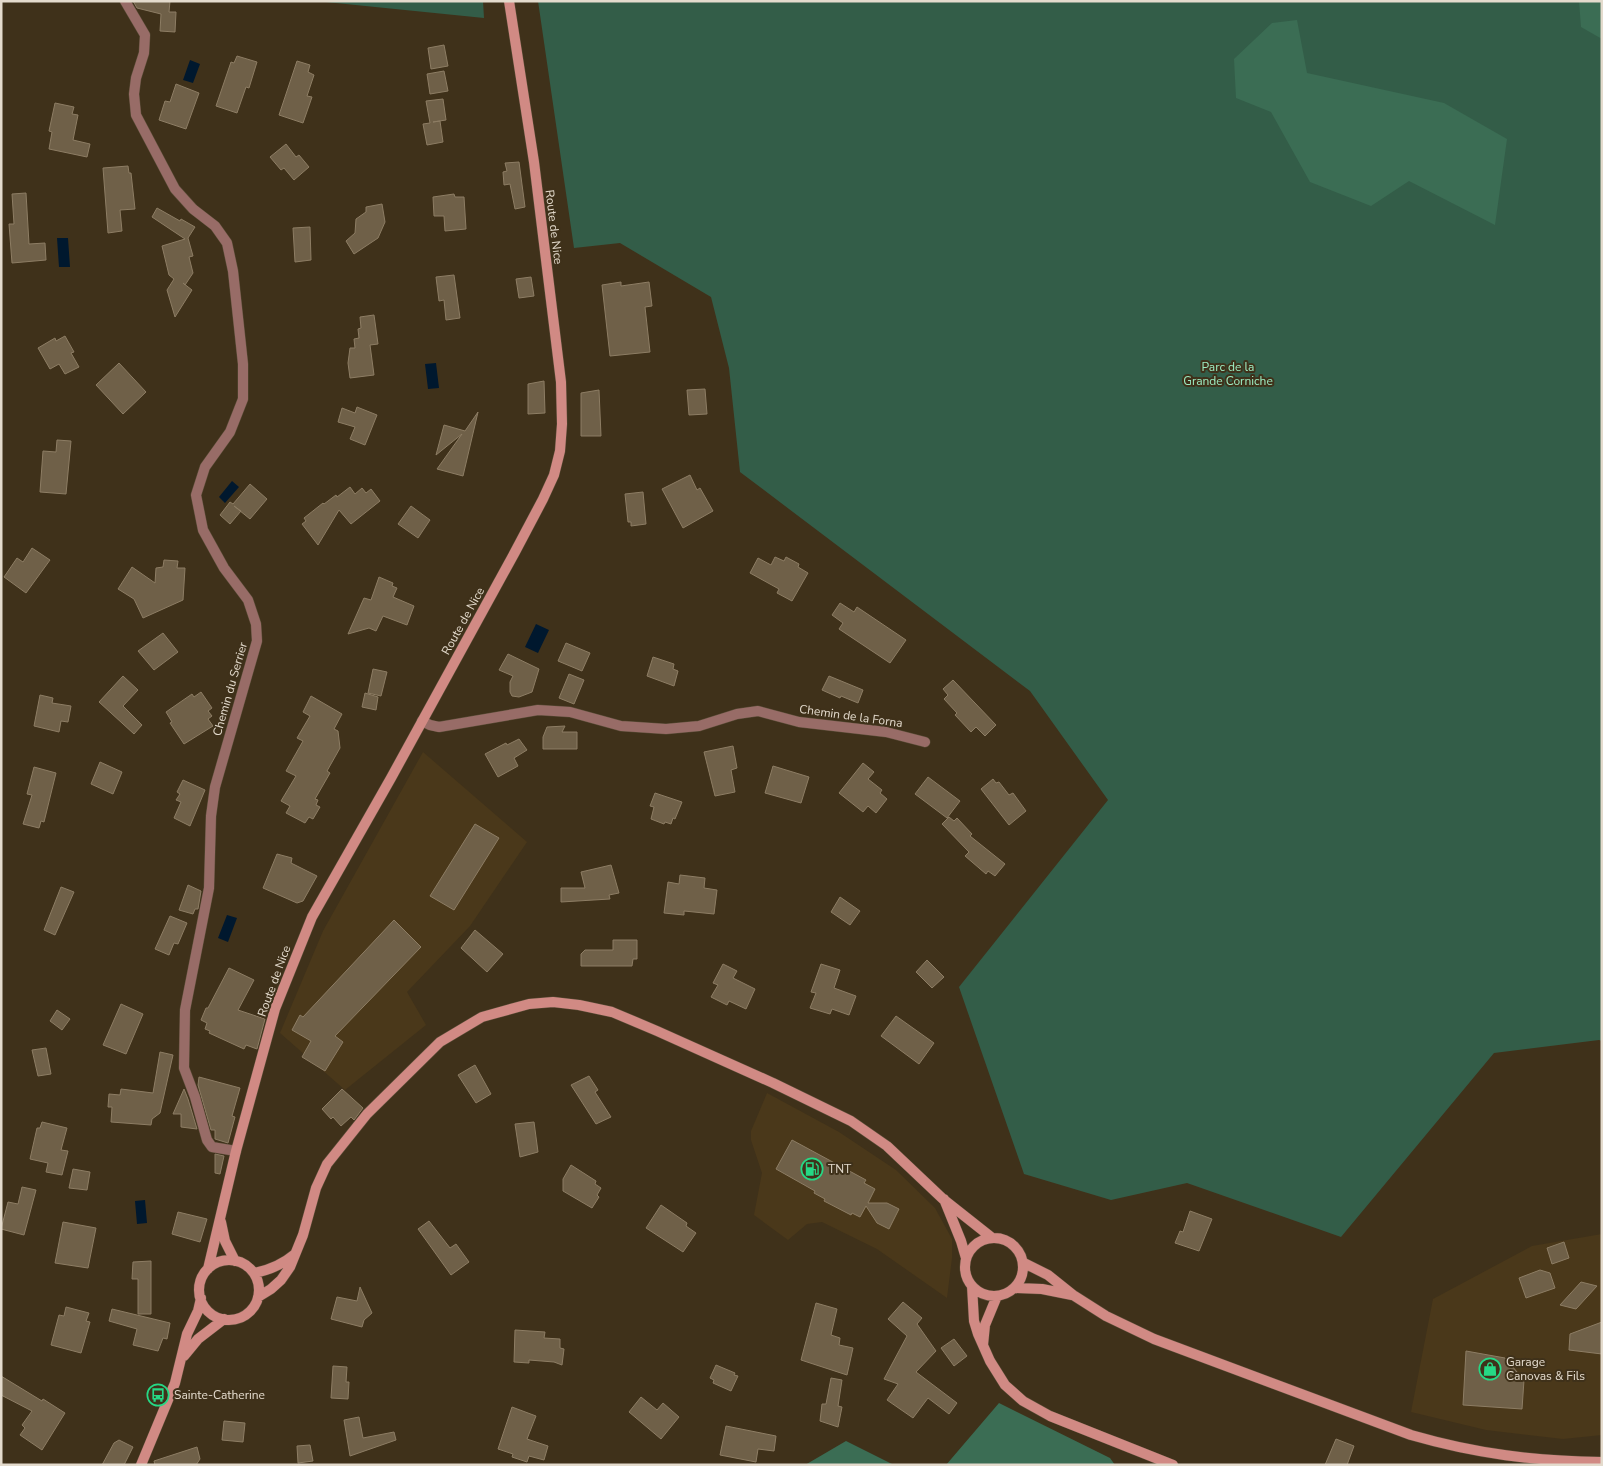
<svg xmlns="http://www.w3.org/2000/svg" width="1603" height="1466" font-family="'Nunito Sans',sans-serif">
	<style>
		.built { fill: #4a381a }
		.green { fill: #335d48 }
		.forest { fill: #3b6d54 }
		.water { fill: #00182e }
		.building { fill: #6f6048; stroke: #8d7d64 }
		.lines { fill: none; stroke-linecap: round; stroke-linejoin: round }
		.street-casing { stroke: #594c37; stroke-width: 11 }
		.secondary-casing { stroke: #594c37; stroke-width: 11 }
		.street { stroke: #986c67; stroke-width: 10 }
		.secondary { stroke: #d18a84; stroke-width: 10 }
		.labels { text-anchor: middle; stroke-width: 4; stroke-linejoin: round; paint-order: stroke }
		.street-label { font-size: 12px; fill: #e4dbcd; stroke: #3f311a }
		.park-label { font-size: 12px; fill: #9cecc2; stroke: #3f311a }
		.poi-label { font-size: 12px; fill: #e4dbcd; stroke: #3f311a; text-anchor: start }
	</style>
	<rect width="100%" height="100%" fill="#3f311a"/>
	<path class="built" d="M423,752L527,842L470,926L407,992L426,1025L345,1090L280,1033L323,931Z
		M767,1093L839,1132L896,1170L935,1208L952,1239V1258L947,1298L877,1249L822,1222L807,1224L788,1240L754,1215L762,1173L751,1140V1131Z
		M1602,1234V1435L1563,1439L1486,1430L1411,1412L1433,1299L1532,1246Z"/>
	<path class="green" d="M316,1H483L484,18Z
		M538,1H1602V1041L1599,1040L1494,1053L1341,1237L1187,1183L1111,1200L1024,1174L959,987L1108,800L1030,691L740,472L729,368L711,297L620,243L574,248Z"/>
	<path class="forest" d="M1579,1H1602V39L1581,27Z
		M1297,20L1307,73L1444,103L1507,139L1495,225L1409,181L1371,206L1310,182L1271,112L1236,98L1234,59L1272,23Z
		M999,1403L1110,1458L1115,1465H946Z
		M846,1441L894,1465H805Z"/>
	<path class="water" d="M190,60L200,64L193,83L183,80Z
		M57,238H68L70,267H59Z
		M436,363L439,388L428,389L425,364Z
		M232,481L239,487L225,503L219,497Z
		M536,624L549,630L538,653L525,647Z
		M227,915L237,918L228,942L218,938Z
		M145,1200L147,1223L137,1224L135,1201Z"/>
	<path class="building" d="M133,1H170L169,12H176L175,32L160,31L161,14L137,8Z
		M444,45L448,66L431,69L428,48Z
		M237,56L257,62L249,88L246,87L237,113L216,106L231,62L234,63Z
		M297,61L310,65L308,72L314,75L307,96L312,97L303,123L279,115Z
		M444,71L448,91L430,94L427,74Z
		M176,84L199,93L186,129L159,120L165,101L170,102Z
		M443,99L446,120L433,122L440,121L443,142L427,145L423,124L430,123L426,101Z
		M55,103L74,107L72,114L78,115L73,140L90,144L87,157L49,149L52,132L49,131Z
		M286,144L296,157L299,155L309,167L294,180L284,168L281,170L270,157Z
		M519,162L525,207L515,209L510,184L504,185L503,172L507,171L505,163Z
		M128,166L129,173H131L135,209L120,210L122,231L108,233L103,168Z
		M26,193L29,244L45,243L46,260L12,263L9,224H14L12,194Z
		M454,194L455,197H464L466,229L445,231L444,216H434L433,197Z
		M382,204L385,222L378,238L354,254L346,241L355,233L356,219L366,212V207Z
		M157,208L180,221L181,219L195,227L188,238L193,256L189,257L193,273L185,285L183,283L192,290L175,317L167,290L174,279L169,275L162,246L185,239L152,217Z
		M310,227L311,260L295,262L293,228Z
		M454,275L460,318L446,320L444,300L439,301L436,277Z
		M531,277L534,296L519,298L516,279Z
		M621,282V286L649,282L652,306L645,307L650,352L610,356L602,285Z
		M374,315L378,344L370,345L374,375L350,378L348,363L350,348H355L354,339L359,338L358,329L361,328L360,317Z
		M65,336L74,352L71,353L79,367L65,374L59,364L50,369L38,348L55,338L56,341Z
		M119,363L146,392L123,414L96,385Z
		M544,381L545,413L528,414V384Z
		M705,389L707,414L689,415L687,390Z
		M599,390L601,436H581V393Z
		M357,407L377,415L365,445L350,439L355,427L338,422L342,408L355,413Z
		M478,412L463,476L437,469L462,434L436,455L444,425L465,431Z
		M57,440L71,441L66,494L40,492L43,451L56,452Z
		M690,475L697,490L700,488L713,511L683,528L662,489Z
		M250,484L267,499L250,519L234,506L241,511L230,524L220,515L230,502L233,504Z
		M350,487L355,494L362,488L366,493L371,489L380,501L351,524L339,510L318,545L302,524L306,521L304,518L323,503L324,504L336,495L337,497Z
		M643,492L646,524L631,526V522H628L625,494Z
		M411,506L430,520L418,538L398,524Z
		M32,548L50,560L26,593L4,577L17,558L23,562Z
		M775,557L784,561L786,557L799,564L798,567L808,573L792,601L777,593L779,589L750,573L758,558L771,565Z
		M164,560L178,561L177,568H185L183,600L143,618L134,599L118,589L132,567L155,583L156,568L163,567Z
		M379,577L393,583L392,586L397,588L393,597L414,606L407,625L383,616L376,631L369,628L348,634L364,598L371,600Z
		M840,603L854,612L857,607L906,640L890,663L839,629L843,623L832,615Z
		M163,633L178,652L154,670L138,651Z
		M566,643L590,653L582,671L558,661Z
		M508,654L539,669L532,692L519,697L512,696L510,692V682L513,676L499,670Z
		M653,657L674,664L673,669L678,671L674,686L647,676Z
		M373,669L387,672L381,696L368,693Z
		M569,674L584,680L574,704L559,698Z
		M123,676L138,690L123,706L142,725L134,734L99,702Z
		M829,676L863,690L858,703L841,696L840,698L822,690Z
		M953,680L996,725L985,736L976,727L971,732L955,715L957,713L944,699L948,695L943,689Z
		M201,692L212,708L208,711L212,716L208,719L213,726L184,744L170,723L172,722L166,712L192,694L194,697Z
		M365,693L378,697L376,710L362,707Z
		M40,695L53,698L52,703L71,706L68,722L61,721L59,732L34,726Z
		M311,696L342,714L334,729L338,731L340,748L327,771L330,773L315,799L318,800L316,805L320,807L313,819L309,817L305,823L286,813L290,806L281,801L296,776L286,771L303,741L297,738L310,716L303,712Z
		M565,726L562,732H577V749H543V737L547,727Z
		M519,739L527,750L514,758L518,766L498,777L485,754L506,743L507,745Z
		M733,746L737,768L731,770L735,792L715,796L704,752Z
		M100,762L122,772L113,794L91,784Z
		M863,763L874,772L868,779L882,790L880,793L887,799L876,813L868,806L863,812L839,793Z
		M773,766L809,777L801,803L765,793Z
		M34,767L56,773L44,822L41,821L39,828L23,824L32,795L27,794Z
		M928,777L960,801L947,818L915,794Z
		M993,779L996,783L999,782L1009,795L1013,793L1026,811L1009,825L981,789Z
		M183,780L205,790L190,826L174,818L181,802L176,800L180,794L177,792Z
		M655,793L682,802L675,819L673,818L671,824L665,822L664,824L651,819L654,807L650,806Z
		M949,817L954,821L957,818L972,834L970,836L1005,864L995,876L988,871L986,874L965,856L969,852L942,824Z
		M475,824L499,838L454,910L430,896Z
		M277,854L292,858L291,863L317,876L303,901L297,903L263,888Z
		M611,865L619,893L609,895L610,899L561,902V888H585L581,872Z
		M680,875L705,878L704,888L717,890L714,914L684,911V915L664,913L668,882L679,884Z
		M188,885L201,891L198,909H195L193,914L179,910Z
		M61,887L74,892L55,935L44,930Z
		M840,897L860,911L850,925L831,912Z
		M170,916L187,923L178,944L174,943L169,955L155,949Z
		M394,920L421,947L335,1036L343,1042L325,1071L302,1057L311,1041L292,1030L300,1015L303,1017Z
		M475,930L503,954L487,972L461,948Z
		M613,940H637V959H633L632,966H581V954L585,950H613Z
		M927,960L944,977L932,988L916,972Z
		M723,964L737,971L733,978L755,989L746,1009L729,1001L727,1005L711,997L718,985L713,983Z
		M821,964L840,970L834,988L856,996L849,1015L832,1009L830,1014L810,1008L816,993L811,992Z
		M229,968L254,980L238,1010L265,1019L257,1049L246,1045L244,1049L209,1033L210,1031L205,1029L207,1023L201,1020L206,1008H208Z
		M121,1004L143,1014L126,1054L103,1045Z
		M57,1010L70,1019L62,1030L50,1021Z
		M896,1016L934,1043L919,1064L881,1036Z
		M46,1048L51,1074L38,1076L32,1050Z
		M160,1052L173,1055L160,1113L152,1119L151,1125L111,1122L112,1107H108L109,1094L120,1095L121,1089L153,1093Z
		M475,1065L491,1094L476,1103L458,1075Z
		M589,1076L598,1090L595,1092L611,1117L596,1124L571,1085Z
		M199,1077L240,1088L232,1116L235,1117L228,1143L215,1139V1130H211L198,1085Z
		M184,1089L188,1099L197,1129L181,1127V1114H173Z
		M342,1089L363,1108L354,1120L351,1117L341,1126L333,1117L331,1119L322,1109Z
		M42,1122L67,1128L61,1150L68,1151L62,1175L46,1172L48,1163L30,1159L37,1128H40Z
		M534,1122L538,1152L520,1157L515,1124Z
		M792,1140L866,1180L864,1183L875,1189L868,1203H887L899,1209L889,1229L877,1223L866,1206L860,1217L852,1213L851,1215L824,1201L825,1199L814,1193L815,1191L776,1169Z
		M215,1154L224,1156L220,1174L215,1173Z
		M571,1165L596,1181L595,1184L601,1188L597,1195L599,1197L592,1208L563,1191V1179Z
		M73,1169L90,1172L87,1190L69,1188Z
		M22,1187L36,1190L24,1235L1,1229L8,1202L18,1204Z
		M661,1205L687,1223L686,1226L696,1233L683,1252L646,1228Z
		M1190,1211L1212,1219L1199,1251L1175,1243L1180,1231L1183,1232Z
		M178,1212L207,1219L200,1242L172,1234Z
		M429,1221L450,1248L456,1244L469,1262L451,1275L418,1229Z
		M63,1222L96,1228L88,1268L55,1263Z
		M1564,1242L1569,1258L1552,1264L1547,1248Z
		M151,1261V1314H138V1279H132L133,1262Z
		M1540,1270L1550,1273L1555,1288L1526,1298L1519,1278Z
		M1581,1282L1597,1286L1576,1309L1560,1305Z
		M360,1287L372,1313L364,1320L362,1327L331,1319L337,1297L357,1301Z
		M903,1302L922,1318L917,1324L936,1351L916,1372L957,1403L949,1414L928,1398L913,1418L887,1400L898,1384L884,1379L907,1336L888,1319Z
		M816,1303L837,1309L831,1335L840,1338L839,1345L853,1348L847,1375L801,1360Z
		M66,1307L89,1313L86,1321L90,1322L81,1353L51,1345L59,1315L64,1316Z
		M112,1309L170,1323L167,1339L163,1338L158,1351L133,1345L137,1329L109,1321Z
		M1602,1322V1354L1569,1350L1570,1334Z
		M515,1330L545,1332L544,1338L560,1339V1348L564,1349L562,1365L554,1362L529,1360V1363L514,1362Z
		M954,1339L967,1356L954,1366L941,1348Z
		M1466,1351L1505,1358L1524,1380L1522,1409L1463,1405Z
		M716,1365L735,1373L734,1375L738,1376L731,1391L713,1383L714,1380L710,1378Z
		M333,1366L347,1367L346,1382H349L348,1399L331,1398Z
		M1,1376L42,1401L43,1399L65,1413L42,1450L20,1435L25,1428L22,1425L32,1411L1,1395Z
		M831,1378L842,1380L838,1406L842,1407L838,1427L820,1421L822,1404H826Z
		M641,1397L657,1410L663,1403L679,1417L661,1439L629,1412Z
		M512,1407L536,1416L527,1439L548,1446L544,1460L529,1456L527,1462L512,1457L513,1454L498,1449Z
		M359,1417L363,1438L394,1432L396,1440L350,1456L344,1420Z
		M224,1421L245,1423L243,1442L222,1440Z
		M726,1426L776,1436L774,1451L758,1449L756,1462L720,1455Z
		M1336,1439L1354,1446L1347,1465H1325Z
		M119,1440L133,1447L124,1465H102L114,1443Z
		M310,1445L313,1461L298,1463L297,1446Z
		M197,1447L200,1459L196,1465H155L154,1461Z"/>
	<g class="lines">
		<g class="street-casing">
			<path id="street" d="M125,1L145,35L144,53L136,78L134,94L136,115L175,189L193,209L215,226L227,243L233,271L243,364V399L230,432L205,467L196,495L203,530L224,568L248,600L256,624L257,641L215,787L211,816L209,888L185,1010L184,1068L195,1097L207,1140L212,1147L236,1151
				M422,721L430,725L439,727L538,710L570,712L621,726L666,729L699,726L737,714L758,711L799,722L886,732L925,742"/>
		</g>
		<g class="secondary-casing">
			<path id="secondary" d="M944,1199L961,1241L966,1258
				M221,1222L225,1241L235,1261
				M965 1267a29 29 0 1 1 58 0a29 29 0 1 1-58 0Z
				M199 1290a30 30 0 1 1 60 0a30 30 0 1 1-60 0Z
				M1024,1263L1048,1275L1073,1295L1106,1316L1154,1339L1411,1435C1477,1454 1534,1461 1602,1462
				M208,1269L236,1151L275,1009L312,917L391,778L515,552L543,499L554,475L560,451L562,424L561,382L534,162L509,1
				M254,1273C270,1270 282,1265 295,1254
				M972,1286L974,1321L978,1334L990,1361L1005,1385L1023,1401L1050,1416L1173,1465
				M1014,1288L1042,1289L1072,1295
				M258,1297L271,1289L281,1280L290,1267L303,1235L316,1188L327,1164L367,1114L440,1042L482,1017L529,1004L553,1002L579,1005L612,1012L657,1031L773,1083L851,1121L887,1146L943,1199L991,1237
				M983,1345L985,1325L997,1296
				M184,1356L198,1339L224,1319
				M141,1465L175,1383L187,1334L198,1311L201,1298"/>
		</g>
		<use href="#street" class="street"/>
		<use href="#secondary" class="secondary"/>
	</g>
	<defs>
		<g id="fuel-ring" transform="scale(1.125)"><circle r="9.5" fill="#3f311a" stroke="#26d885" stroke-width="1.5"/><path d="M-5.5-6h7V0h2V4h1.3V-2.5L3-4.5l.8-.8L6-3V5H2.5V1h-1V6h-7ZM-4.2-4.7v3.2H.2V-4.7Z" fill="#26d885"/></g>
		<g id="shop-ring" transform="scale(1.125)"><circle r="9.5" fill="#3f311a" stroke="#26d885" stroke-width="1.5"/><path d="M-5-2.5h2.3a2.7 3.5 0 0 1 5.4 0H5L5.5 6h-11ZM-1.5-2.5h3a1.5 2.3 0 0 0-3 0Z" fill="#26d885"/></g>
		<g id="bus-ring" transform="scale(1.125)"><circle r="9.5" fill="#3f311a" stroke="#26d885" stroke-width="1.5"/><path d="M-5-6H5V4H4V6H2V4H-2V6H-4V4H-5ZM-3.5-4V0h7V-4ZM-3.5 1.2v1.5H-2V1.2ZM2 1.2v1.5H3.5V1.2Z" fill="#26d885"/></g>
	</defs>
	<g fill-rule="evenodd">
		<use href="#fuel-ring" x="812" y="1169"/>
		<use href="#shop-ring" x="1490" y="1369"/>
		<use href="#bus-ring" x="158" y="1395"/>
	</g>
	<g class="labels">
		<g class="street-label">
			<text transform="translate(554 227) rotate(83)" y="4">Route de Nice</text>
			<text transform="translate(463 621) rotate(-61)" y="4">Route de Nice</text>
			<text transform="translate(230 689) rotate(-74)" y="4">Chemin du Serrier</text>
			<text transform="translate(851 716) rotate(8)" y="4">Chemin de la Forna</text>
			<text transform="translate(274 981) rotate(-70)" y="4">Route de Nice</text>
		</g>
		<g class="park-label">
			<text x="1228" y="371">Parc de la<tspan x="1228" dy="14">Grande Corniche</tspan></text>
		</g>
		<g class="poi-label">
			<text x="828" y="1173">TNT</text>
			<text x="1506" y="1366">Garage<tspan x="1506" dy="14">Canovas &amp; Fils</tspan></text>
			<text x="174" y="1399">Sainte-Catherine</text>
		</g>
	</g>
	<rect width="1603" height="1466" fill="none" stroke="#e4dbcd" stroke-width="5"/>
</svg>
